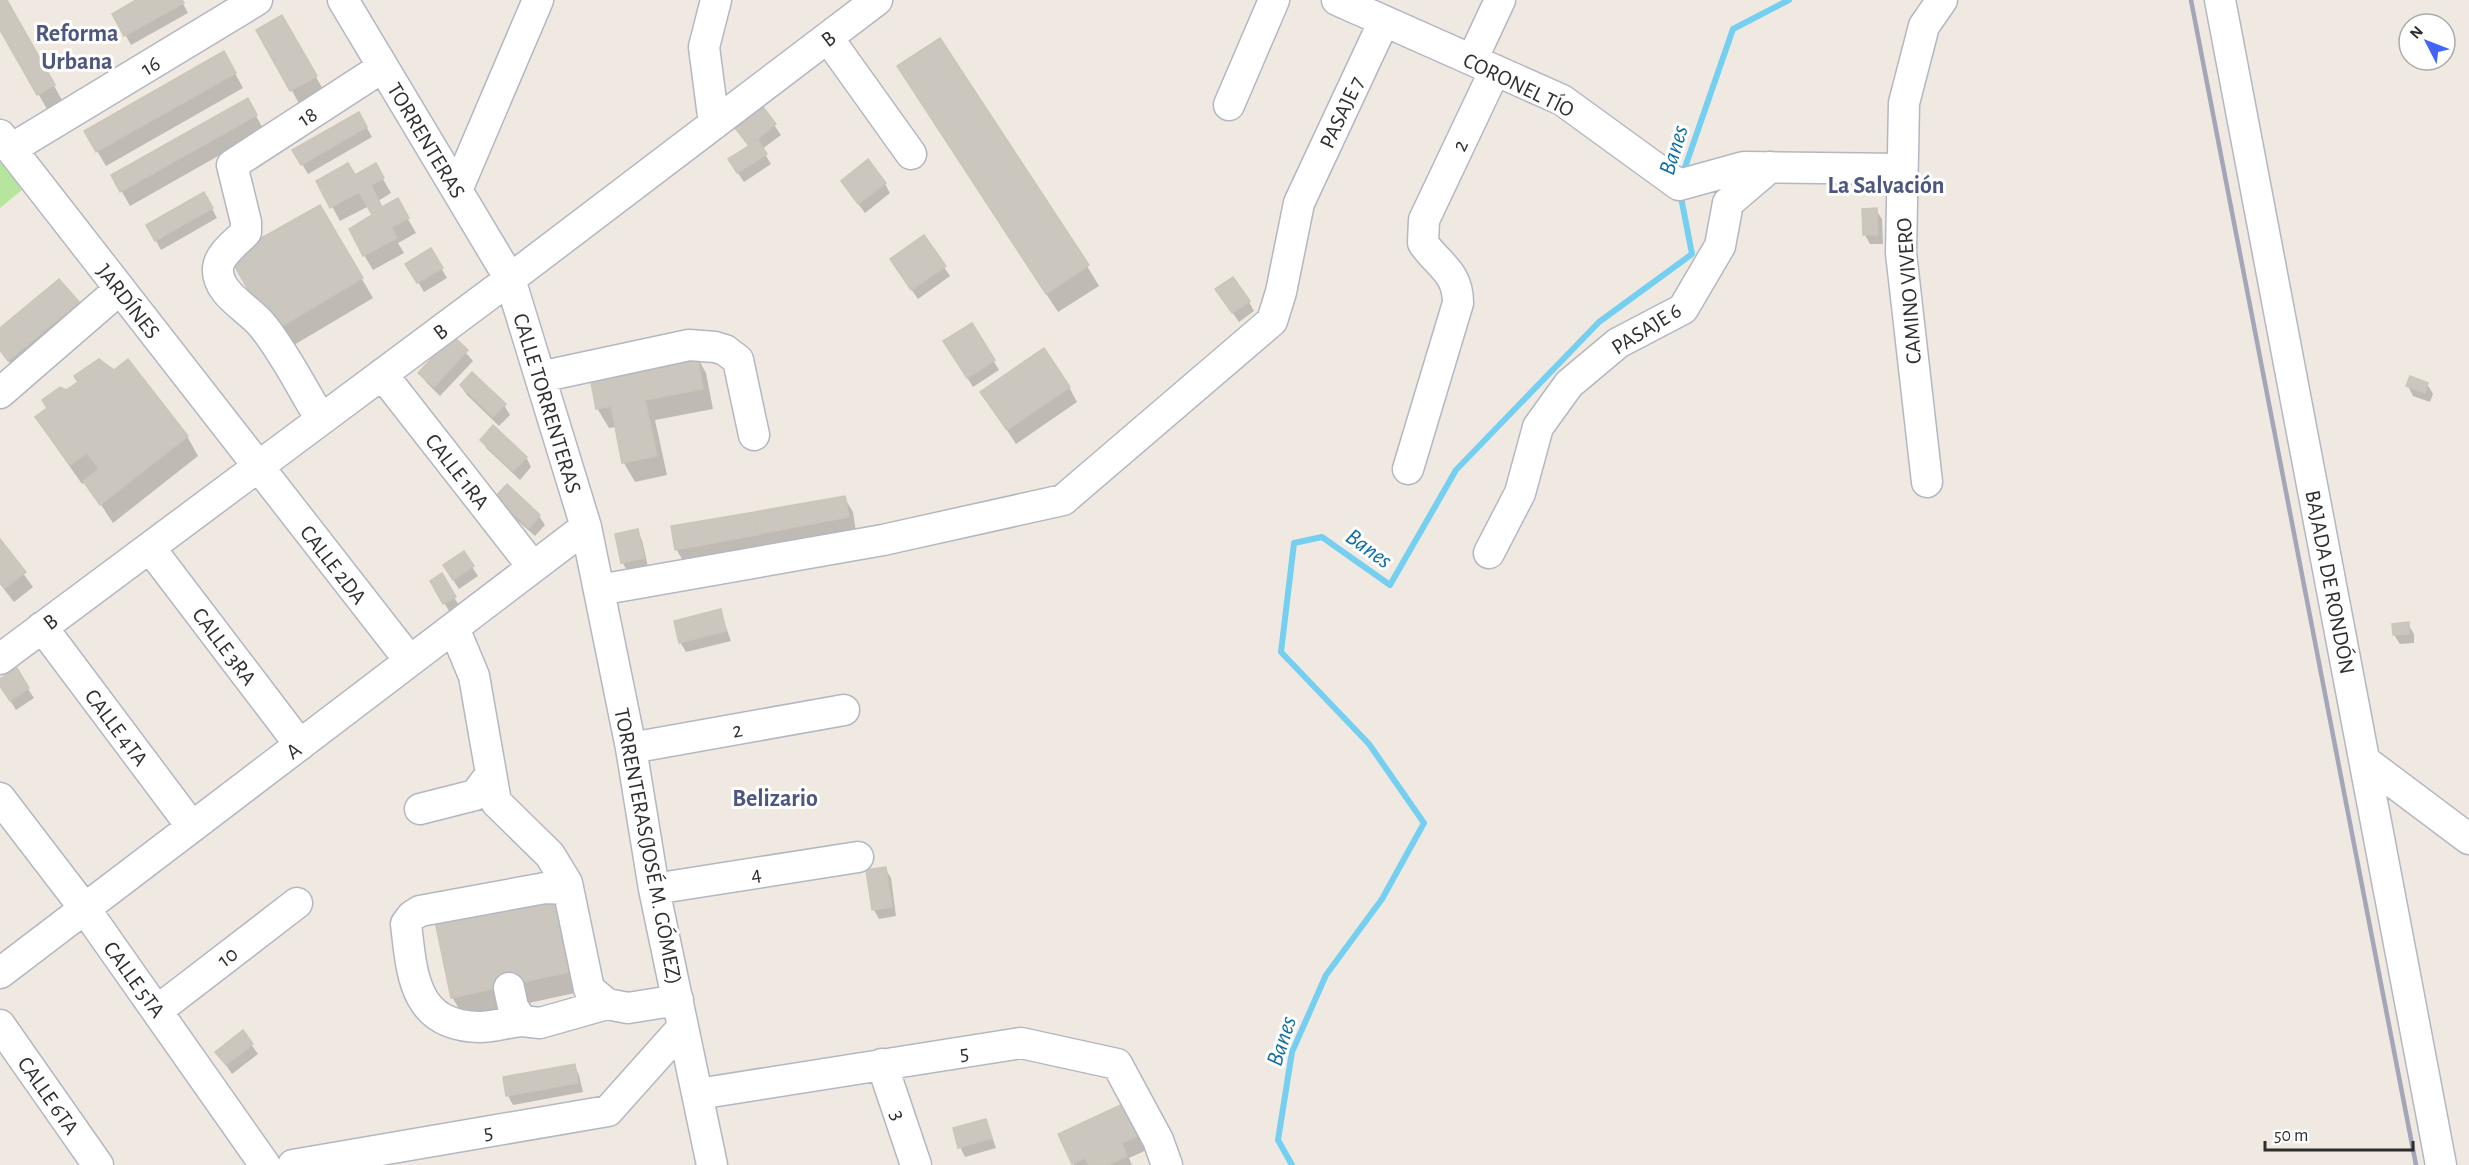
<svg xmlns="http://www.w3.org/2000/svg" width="2469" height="1165" font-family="'Alegreya Sans',sans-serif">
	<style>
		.green { fill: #b6e59e }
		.shadow { fill: #0003 }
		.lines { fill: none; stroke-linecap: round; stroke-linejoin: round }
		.stream { stroke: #75cff0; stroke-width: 6 }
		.building { fill: #cbc7bf; stroke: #cbc5ba; stroke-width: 1.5 }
		.minor-casing { stroke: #b4b7c1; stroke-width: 33 }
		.minor { stroke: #fff; stroke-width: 30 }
		.rail { stroke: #a3a6b8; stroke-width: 4.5 }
		.labels { text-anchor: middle; stroke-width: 6; stroke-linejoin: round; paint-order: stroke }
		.street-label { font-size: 22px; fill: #2e2e2e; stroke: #fff }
		.neighbourhood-label { font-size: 24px; font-weight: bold; fill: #4d5680; stroke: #fff }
		.water-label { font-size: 24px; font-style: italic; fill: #0d6fa3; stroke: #fff }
	</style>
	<rect width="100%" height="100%" fill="#efe9e1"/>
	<path class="green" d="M0,162L23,189L0,208Z"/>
	<path class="shadow" d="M0,0H6L62,100L47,109L0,27Z
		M139,0H181L188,13L131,45L114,14Z
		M282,17L324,91L300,105L258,31Z
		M224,53L243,88L106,166L86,132Z
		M910,86L1087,266L1099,286L1058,312Z
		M247,100L264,130L130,206L113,176Z
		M763,109L781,135L762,149L771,164L744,182L735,169L749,147L743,138Z
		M359,114L372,137L308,174L294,151Z
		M375,165L391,193L378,201L382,208L397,200L416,233L398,243L404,253L373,270L364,255L374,216L369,206L340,221L318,181L355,177Z
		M885,184L890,193L865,213L848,190Z
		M204,194L217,218L161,250L148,226Z
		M320,207L373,298L284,351L231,256Z
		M1876,210L1882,219L1883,244H1870L1865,235Z
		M431,250L447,278L424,292L407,264Z
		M944,267L950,276L918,299L897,269Z
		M59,281L83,313L15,369L0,351V330Z
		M1223,299L1249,302L1254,311L1239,322Z
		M972,325L999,370L973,387L945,342Z
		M453,338L473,361L440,396L426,382L420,373Z
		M695,353L706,373L713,409L655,420L667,475L635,482L624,463L616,427L609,428L597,408Z
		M80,383L187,436L198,456L113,523L86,482L82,484L49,437L37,417Z
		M2427,384L2433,394L2430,402L2413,396L2408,386Z
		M461,386L504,405L510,415L499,426L467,395Z
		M1069,387L1077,402L1016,444L982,392Z
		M482,440L526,457L531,467L520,480L487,449Z
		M497,497L539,516L545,525L535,536L502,507Z
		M844,497L853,512L856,532L685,564L676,549L673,527Z
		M637,531L642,540L648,567L628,572L622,562Z
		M0,542L33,587L14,602L0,584Z
		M463,553L478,576L459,589L450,575Z
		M441,576L460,607L450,613L432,581Z
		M720,610L731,641L686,652L680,642Z
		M2408,624L2414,634V643L2400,644L2394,635Z
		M16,671L34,698L16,710L0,684Z
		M885,868L891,878L896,916L879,919L874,910L867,871Z
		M556,896L584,991L464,1017L452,997Z
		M242,1032L258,1054L232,1074L217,1052Z
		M574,1065L579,1075L583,1092L513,1105L508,1096L504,1078Z
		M1126,1104L1149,1149L1129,1158L1132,1165H1074L1060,1135Z
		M986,1120L996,1148L965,1157L960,1147Z"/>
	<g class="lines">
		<path class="stream" d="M1683,173L1733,29L1789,0
			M1292,1165L1278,1140L1292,1052L1326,975L1382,899L1424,823L1369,744L1281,652L1294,543L1322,537L1390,585L1456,470L1599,322L1692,254L1680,192"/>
	</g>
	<path class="building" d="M0,0H7L55,85L37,95L0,30Z
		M136,0H182L184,3L124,36L112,14Z
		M282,15L317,76L290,91L256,30Z
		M940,38L1089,265L1046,294L897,66Z
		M224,51L236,73L96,152L84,131Z
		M248,98L257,115L120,192L111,175Z
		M763,107L776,124L749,146L735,128Z
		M359,112L367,127L301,165L292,150Z
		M758,140L767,154L737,173L728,159Z
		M868,159L886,183L858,204L841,181Z
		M348,163L355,175L376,163L384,178L371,185L382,207L398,198L409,218L391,227L397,238L363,256L349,229L372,215L359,192L330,208L316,181Z
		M204,192L213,208L155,241L146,225Z
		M320,205L363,278L272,332L229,256Z
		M1877,208L1878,235H1863L1862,209Z
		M924,235L946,266L911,290L890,259Z
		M431,248L443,268L417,283L405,264Z
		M1233,277L1250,301L1232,313L1215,289Z
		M59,279L79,302L8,361L0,350V328Z
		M972,323L995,360L967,378L943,341Z
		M453,336L468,350L434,387L418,373Z
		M1044,348L1070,387L1007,430L980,392Z
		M696,351L703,389L645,400L657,456L622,463L611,406L596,409L589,371Z
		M99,359L114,370L128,359L188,436L100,505L83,481L99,469L87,453L70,465L35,417L47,408L42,400L60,387L66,390L78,382L74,376Z
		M472,372L506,404L493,417L460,385Z
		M2410,376L2428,383L2425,393L2406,386Z
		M493,425L527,457L513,471L480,440Z
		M507,484L540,515L529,528L495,497Z
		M845,496L849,517L758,534L754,512Z
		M754,512L758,535L675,550L671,526Z
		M638,529L644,558L621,563L615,534Z
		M0,539L26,572L5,588L0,582Z
		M464,551L474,566L453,580L443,565Z
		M442,573L456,597L443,604L430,581Z
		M721,609L726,631L679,643L674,621Z
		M2409,622V634L2393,635L2392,624Z
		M17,668L29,688L10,701L0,686V679Z
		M886,867L892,907L872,910L866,870Z
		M557,894L574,971L451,998L435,921Z
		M243,1030L253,1044L226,1065L215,1052Z
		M575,1064L578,1083L506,1096L503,1077Z
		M1127,1102L1142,1134L1122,1143L1127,1156L1108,1165H1089L1085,1158L1072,1164L1058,1134Z
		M986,1119L992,1138L958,1148L953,1128Z"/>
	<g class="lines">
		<g class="minor-casing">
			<path id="minor" d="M343,0L510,279L586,527L631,748L654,889L712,1165
				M1337,0L1562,100L1679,185L1744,167L1902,169
				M2220,0L2441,1165
				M828,38L911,154
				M1472,60L1500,0
				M1229,105L1274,0
				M714,124L704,47L716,0
				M0,135L410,661
				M11,149L257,0
				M457,190L538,0
				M382,374L533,567
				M540,377L689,345L715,347L725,350L738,360L754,435
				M0,393L120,289
				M321,419C302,389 285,353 262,325C248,308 216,293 218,268C219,254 237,242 246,232V222L232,165L383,67
				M1408,469L1458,303C1458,272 1439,266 1423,243L1424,220L1495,70
				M1927,482L1901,253L1904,103L1924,26L1942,0
				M150,548L300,745
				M1489,553L1520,493L1538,427L1569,384L1618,343L1683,309L1720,246L1728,203L1770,167
				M599,590L883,540L1063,500L1272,321L1281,292L1299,203L1384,21
				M42,627L192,827
				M454,628L474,676L496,802L550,855L567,883L589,989L607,1004L628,1008L678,1000
				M0,659L510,279L877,0
				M631,748L844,710
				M2365,761L2469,839
				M0,798L85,909L265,1165
				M420,809L475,795L491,774
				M654,889L858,857
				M0,973L586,527
				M509,988L513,1007L522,1021L540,1023L607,1004
				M158,1010L297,903
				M522,1021C508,1022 493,1027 480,1027C414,1026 412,976 406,924L412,916L420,911L545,888L568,889
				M0,1025L98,1165
				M882,1064L916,1165
				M698,1094L1021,1043L1117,1064L1158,1140L1167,1165
				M293,1165L608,1111L683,1027"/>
		</g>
		<use href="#minor" class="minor"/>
		<path class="rail" d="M2191,0L2416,1165"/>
	</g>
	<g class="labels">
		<g class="street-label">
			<text transform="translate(828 38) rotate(-37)" y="8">B</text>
			<text transform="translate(150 65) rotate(-31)" y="8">16</text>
			<text transform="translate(1519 84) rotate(26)" y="8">CORONEL TÍO</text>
			<text transform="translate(1341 112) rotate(-65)" y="8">PASAJE 7</text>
			<text transform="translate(307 116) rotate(-33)" y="8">18</text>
			<text transform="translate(427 140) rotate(59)" y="8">TORRENTERAS</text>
			<text transform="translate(1459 145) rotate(-65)" y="8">2</text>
			<text transform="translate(1908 291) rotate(-94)" y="8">CAMINO VIVERO</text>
			<text transform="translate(129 301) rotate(52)" y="8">JARDÍNES</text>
			<text transform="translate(1646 328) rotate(-32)" y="8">PASAJE 6</text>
			<text transform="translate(440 331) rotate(-37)" y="8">B</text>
			<text transform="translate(548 403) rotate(73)" y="8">CALLE TORRENTERAS</text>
			<text transform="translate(458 471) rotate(52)" y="8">CALLE 1RA</text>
			<text transform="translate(334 564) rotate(52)" y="8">CALLE 2DA</text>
			<text transform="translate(2331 582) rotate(79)" y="8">BAJADA DE RONDÓN</text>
			<text transform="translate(50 621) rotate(-37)" y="8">B</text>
			<text transform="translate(225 646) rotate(53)" y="8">CALLE 3RA</text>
			<text transform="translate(117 727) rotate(53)" y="8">CALLE 4TA</text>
			<text transform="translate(737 729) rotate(-10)" y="8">2</text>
			<text transform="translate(293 750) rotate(-37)" y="8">A</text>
			<text transform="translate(649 846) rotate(79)" y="8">TORRENTERAS(JOSÉ M. GÓMEZ)</text>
			<text transform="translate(756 873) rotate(-9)" y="8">4</text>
			<text transform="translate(227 956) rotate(-37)" y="8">10</text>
			<text transform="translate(135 979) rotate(54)" y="8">CALLE 5TA</text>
			<text transform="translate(964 1052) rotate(-8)" y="8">5</text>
			<text transform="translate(49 1095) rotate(55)" y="8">CALLE 6TA</text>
			<text transform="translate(899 1115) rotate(71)" y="8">3</text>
			<text transform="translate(488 1131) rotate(-10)" y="8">5</text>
		</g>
		<g class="neighbourhood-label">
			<text x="77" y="41">Reforma<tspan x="77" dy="28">Urbana</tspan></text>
			<text x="1886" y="193">La Salvación</text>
			<text x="775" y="806">Belizario</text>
		</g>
		<g class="water-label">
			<text transform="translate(1673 150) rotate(-73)" y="8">Banes</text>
			<text transform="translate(1369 548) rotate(36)" y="8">Banes</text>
			<text transform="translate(1281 1041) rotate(-72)" y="8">Banes</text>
		</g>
	</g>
	<g transform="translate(2427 42) rotate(312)"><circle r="28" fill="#ffffff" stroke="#ababab" stroke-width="1.5"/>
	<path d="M0-4.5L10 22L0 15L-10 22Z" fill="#4264fb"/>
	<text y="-9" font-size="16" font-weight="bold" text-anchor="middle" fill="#2e2e2e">N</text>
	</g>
	<path d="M2265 1141v9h148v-9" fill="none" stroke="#2e2e2e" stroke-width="3"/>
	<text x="2274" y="1141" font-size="18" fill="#2e2e2e" stroke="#ffffff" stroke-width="4.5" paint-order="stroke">50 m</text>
</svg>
